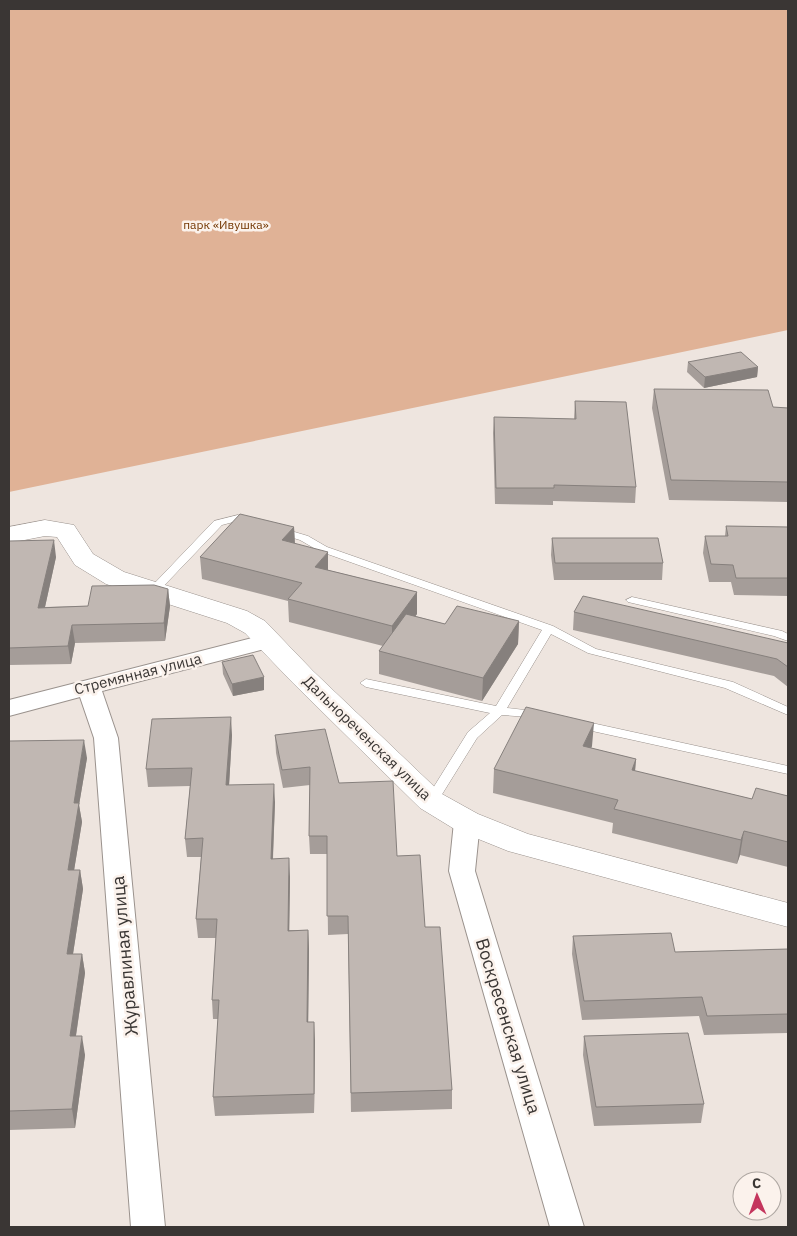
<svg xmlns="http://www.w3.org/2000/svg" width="797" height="1236" font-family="'IBM Plex Sans',sans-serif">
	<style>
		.green { fill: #e0b296 }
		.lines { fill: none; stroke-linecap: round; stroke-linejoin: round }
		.service-casing { stroke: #9a928d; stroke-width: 1 }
		.minor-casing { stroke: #9a928d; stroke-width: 2 }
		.tertiary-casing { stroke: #9a928d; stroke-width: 1 }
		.service { fill: #fff; fill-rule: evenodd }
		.minor { fill: #fff; fill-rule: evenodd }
		.tertiary { fill: #fff; fill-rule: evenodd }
		.wall { fill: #a59d99 }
		.shaded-wall { fill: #86807d }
		.building { fill: #c0b7b2; stroke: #86807d }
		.labels { text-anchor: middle; stroke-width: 5; stroke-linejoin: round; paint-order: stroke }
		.far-park-label { font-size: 12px; fill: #723500; stroke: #fbf2ec }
		.street-label { font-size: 15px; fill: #3a3634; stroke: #fbf2ec }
		.near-street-label { font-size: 18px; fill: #3a3634; stroke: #fbf2ec }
	</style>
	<rect width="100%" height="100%" fill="#eee5df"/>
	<path class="green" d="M9,9H788V330L9,492Z"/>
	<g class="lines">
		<g class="service-casing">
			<path id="service" d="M238,515L253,520L254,522L249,525L237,521L222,525L158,592H150L148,590L150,588L214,521Z
				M281,528L308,536L327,547L553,626L596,649L733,682L788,707V715L725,688L588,653L551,634L507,708L542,712L544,715L542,718L502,715L477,738L436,804H426L425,801L468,732L490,713L366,687L360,683L366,679L496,706L542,630L319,551L300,540L277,533L276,531Z
				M632,597L782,631L788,634V641L774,636L628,602L626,600Z
				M578,720L788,766V774L574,727L572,724L574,721Z"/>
		</g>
		<g class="minor-casing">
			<path id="minor" d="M268,634L276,636L279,641L276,646L102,691L118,738L165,1227H131L94,738L80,697L9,716V700Z
				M467,813L476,816L480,822L475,871L584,1227H550L449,871L454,822L458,816Z"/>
		</g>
		<g class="tertiary-casing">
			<path id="tertiary" d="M45,520L74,525L93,554L124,572L247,611L265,621L313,671L442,794L478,814L528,834L788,903V927L508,851L456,830L420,808L293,683L245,633L227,623L106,584L75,565L57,537L45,536L9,543V527Z"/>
		</g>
		<use href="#service" class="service"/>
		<use href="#minor" class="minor"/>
		<use href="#tertiary" class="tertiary"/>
	</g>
	<path class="wall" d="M688,362L758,367L757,377L704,388L687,372Z
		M654,389L773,407L788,408V502L669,500L652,408Z
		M575,401L636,487L635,503L553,501V505L495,504L493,433L494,417L574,419Z
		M726,526L788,527V596L734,595L731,582H709L703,553L705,536H725Z
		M294,527L295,544L328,570L417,592V614L415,616L445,624L519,621L518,644L482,701L379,674V651L383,646L289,622L288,601L202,579L200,557Z
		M552,538L663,563L662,580H554L551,555Z
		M9,541L56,557L45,607L88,606L168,589L170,606L165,641L75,643L71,664L9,665Z
		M574,612L788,643V687L774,676L573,630Z
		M222,662L264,677V690L233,696L223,674Z
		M232,735L229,785L275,802L273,859L290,877L289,930H308L309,949L308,1022L315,1041L314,1113L215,1116L213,1097L218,1019H213L212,1000L216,938H198L196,919L201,857H187L185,839L190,786L148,787L146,769Z
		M275,735L339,783L397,856L425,927L452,1090V1109L351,1112L348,934L328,935L327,854H310L309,836L310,785L283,788L276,753Z
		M9,741L87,758L79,805L82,822L74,870H80L83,889L73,954H82L85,973L76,1036L85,1055L75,1128L9,1130Z
		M592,746L591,748L636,759L635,771L752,799L788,796V867L740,855L737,864L612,833L613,823L493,793L494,769Z
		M573,936L675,952L788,949V1033L704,1035L699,1016L582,1020L572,954Z
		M584,1036L704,1104L701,1123L594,1126L583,1055Z"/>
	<path class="shaded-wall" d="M758,367L757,377L704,388L705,377Z
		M294,527L295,548L282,540Z
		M54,540L56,557L41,625L38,608Z
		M328,552V574L315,567Z
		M168,589L170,606L165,641L164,623Z
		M417,592V614L392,648V626Z
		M519,621L518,644L482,701L483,678Z
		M72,625L75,643L71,664L68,646Z
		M264,677V690L233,696L232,684Z
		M231,717L232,735L228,803L226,785Z
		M594,723L592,746L581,770L583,746Z
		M84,740L87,758L79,805L82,822L71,889L68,870L74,803Z
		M636,759L634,783L632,770Z
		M274,784L275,802L272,877L271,859Z
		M744,831L740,855L737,864L741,840Z
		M289,858L290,877L289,949L288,931Z
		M80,870L83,889L70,973L67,954Z
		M308,930L309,949L308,1041L307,1022Z
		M82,954L85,973L73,1055L70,1036Z
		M314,1022L315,1041L314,1113Z
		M82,1036L85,1055L75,1128L72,1109Z"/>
	<path class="building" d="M741,352L758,367L705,377L688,362Z
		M654,389L768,390L773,407L788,408V482L671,480Z
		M575,401L626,402L636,487L554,485V488H496L494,417L576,419Z
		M240,514L294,527L282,540L328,552L315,567L417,592L392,626L288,599L302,583L200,557Z
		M726,526L788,527V578H736L733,565L711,564L705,536H728Z
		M552,538H658L663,563H555Z
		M54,540L38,608L88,606L92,586L154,585L168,589L164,623L72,625L68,646L9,648V541Z
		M583,596L788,643V667L777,659L574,612Z
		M457,606L519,621L483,678L379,651L406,614L445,624Z
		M253,655L264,677L232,684L222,662Z
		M526,707L594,723L583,746L636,759L632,770L752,799L756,788L788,796V842L744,831L741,840L614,809L618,800L494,769Z
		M231,717L226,785L274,784L271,859L289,858L288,931L308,930L307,1022H314V1094L213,1097L219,1000H212L217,919H196L203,838L185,839L192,768L146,769L152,719Z
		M325,729L339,783L393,781L397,856L420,855L425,927H440L452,1090L351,1093L348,916H327V836H309L310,767L282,770L275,735Z
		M84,740L74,803H79L68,870H80L67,954H82L70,1036H82L72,1109L9,1111V741Z
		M671,933L675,952L788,949V1014L707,1016L702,997L584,1001L573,936Z
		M688,1033L704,1104L596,1107L584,1036Z"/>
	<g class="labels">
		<g class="far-park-label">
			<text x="226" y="229">парк «Ивушка»</text>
		</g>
		<g class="street-label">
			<text transform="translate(138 674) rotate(-14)" y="5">Стремянная улица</text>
			<text transform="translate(367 738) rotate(44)" y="5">Дальнореченская улица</text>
		</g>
		<g class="near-street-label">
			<text transform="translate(125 956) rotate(-95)" y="6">Журавлиная улица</text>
			<text transform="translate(508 1026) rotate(73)" y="6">Воскресенская улица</text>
		</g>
	</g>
	<rect width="797" height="1236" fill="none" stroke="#3a3634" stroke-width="20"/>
	<g transform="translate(757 1196) rotate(358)"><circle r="24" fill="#fbf2ec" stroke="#aea7a2"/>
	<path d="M0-4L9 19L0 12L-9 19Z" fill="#c4355d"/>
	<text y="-8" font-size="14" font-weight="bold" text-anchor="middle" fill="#3a3634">С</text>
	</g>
</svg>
